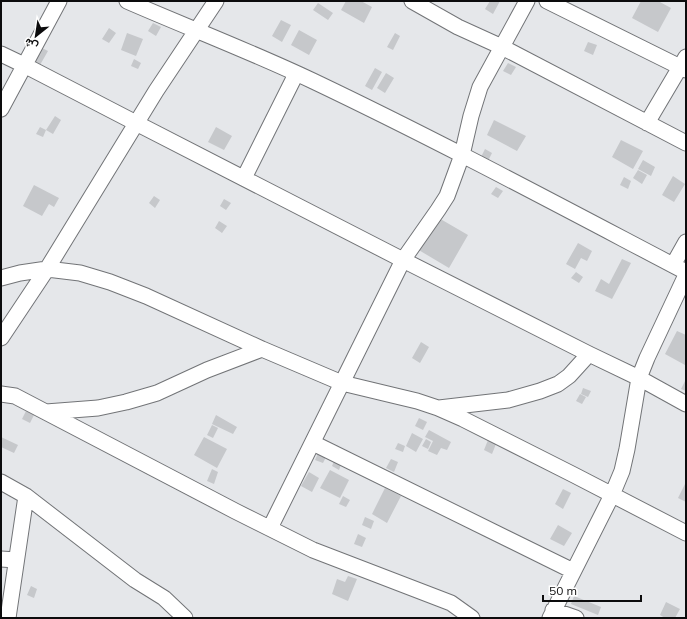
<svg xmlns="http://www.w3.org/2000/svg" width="687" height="619" font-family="Mulish,Vazirmatn,sans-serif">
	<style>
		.building { fill: #c6c8cb }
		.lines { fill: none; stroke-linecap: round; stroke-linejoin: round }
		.minor-casing { stroke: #727477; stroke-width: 17 }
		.minor { stroke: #fff; stroke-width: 15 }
	</style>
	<rect width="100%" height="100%" fill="#e5e7ea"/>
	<path class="building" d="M346,1H361L372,7L364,23L341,10Z
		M490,1H500L493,14L485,9Z
		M641,1H658L671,8L658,32L632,18Z
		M318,3L333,13L328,20L313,10Z
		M281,20L291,25L282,42L272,36Z
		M153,23L161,27L156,36L148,31Z
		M109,28L116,33L109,43L102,39Z
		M299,30L317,40L309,55L291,45Z
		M127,33L143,39L136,56L121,50Z
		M395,33L400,36L393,50L387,47Z
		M588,42L597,45L593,55L584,51Z
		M40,47L48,51L40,65L32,61Z
		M134,59L141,63L138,69L131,66Z
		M508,63L516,67L511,75L503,71Z
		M375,68L382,72L372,90L365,86Z
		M386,73L394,78L385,93L377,88Z
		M55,116L61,120L53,134L46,130Z
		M494,120L526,136L517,151L487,135Z
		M40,127L46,130L43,137L36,134Z
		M216,127L232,136L224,150L208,142Z
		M621,140L643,151L633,169L612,157Z
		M485,149L492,153L488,161L481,157Z
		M643,160L655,167L651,176L638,169Z
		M638,170L647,175L642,184L633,178Z
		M673,176L685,184L674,202L662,195Z
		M624,177L631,181L628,189L620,185Z
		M34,185L59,198L54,207L49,204L42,216L23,206Z
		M496,187L503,191L498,198L491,194Z
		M154,196L160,200L155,208L149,203Z
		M224,199L231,203L226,210L220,206Z
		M437,217L468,235L449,268L417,249Z
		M219,221L227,226L222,233L215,228Z
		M578,243L592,251L587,261L581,258L575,269L566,264Z
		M622,259L631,263L612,299L595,291L601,279L609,284Z
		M576,272L583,277L579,283L571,278Z
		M677,331L686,335L685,365L665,354Z
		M421,342L429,347L420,363L412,358Z
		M686,379V391L681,389Z
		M583,388L591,391L588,397L581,394Z
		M580,394L586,397L582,404L576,401Z
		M26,411L34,415L30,423L22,419Z
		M216,415L237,427L233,434L212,424Z
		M419,418L427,422L423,430L415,426Z
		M212,425L218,428L213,438L207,435Z
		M429,430L451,442L447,450L441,448L437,455L428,451L433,441L425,437Z
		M412,433L423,439L416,452L406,446Z
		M1,437L18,445L14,453L1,447Z
		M204,437L227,449L217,468L194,455Z
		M426,439L431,442L428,449L422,446Z
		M488,440L496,444L492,454L484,450Z
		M398,443L405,446L403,452L395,449Z
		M319,451L327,455L323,463L315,460Z
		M335,459L342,462L339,470L332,466Z
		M391,459L398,462L394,472L386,468Z
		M212,469L218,472L214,484L207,481Z
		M330,470L349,480L340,498L320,488Z
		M309,472L319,478L312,492L301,486Z
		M686,482V502L678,498Z
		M385,488L401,496L387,523L372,514Z
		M563,489L571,493L563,509L555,504Z
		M343,496L350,500L346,507L339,504Z
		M365,517L374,521L371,529L362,525Z
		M558,525L572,533L564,546L550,539Z
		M358,534L366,538L362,547L354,544Z
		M348,576L357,579L348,601L332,594L337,579L345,582Z
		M31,586L37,589L34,598L27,595Z
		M574,596L601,607L598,615L571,604Z
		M666,602L680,609L675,618H665L660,615Z"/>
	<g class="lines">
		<g class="minor-casing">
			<path id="minor" d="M127,1C189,28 252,52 313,81C439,141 562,207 686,272
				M412,1L458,27L502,47L686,143
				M547,1L686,70
				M1,54L24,65L136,123L403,260L589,354L639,378L686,404
				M1,109L59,1
				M647,123L686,57
				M244,178L296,74
				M673,265L686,242
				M1,278L20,273L47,269L80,273L110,282L146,296L262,349L342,383L396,396L417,401L438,408L463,419L574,475L686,533
				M1,338L47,269L156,91L216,1
				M1,394L15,396L235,511L313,550L451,603L472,618
				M439,408L508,400L540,391L558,384L569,376L589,354
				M46,412L98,408L126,402L157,393L207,370L262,349
				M313,443L573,571
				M1,482L26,496L135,580L164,598L185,618
				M270,528L403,260L438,210L447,196L462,155L471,116L480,87L527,1
				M1,559L16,560
				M553,610L576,618
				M8,618L26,496
				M550,618L612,495L622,471L627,449L639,378L647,358L686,275"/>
		</g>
		<use href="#minor" class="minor"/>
	</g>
	<rect width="687" height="619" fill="none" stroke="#0c0c0d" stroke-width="4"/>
	<g transform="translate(36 36) rotate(210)" stroke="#ffffff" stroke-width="3" paint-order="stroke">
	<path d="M0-3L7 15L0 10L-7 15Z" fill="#0c0c0d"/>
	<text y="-6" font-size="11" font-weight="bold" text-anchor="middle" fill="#0c0c0d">ش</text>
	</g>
	<path d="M543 595v6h98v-6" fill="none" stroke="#0c0c0d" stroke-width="2"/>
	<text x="549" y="595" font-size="12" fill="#0c0c0d" stroke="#ffffff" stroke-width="3" paint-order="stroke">50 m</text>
</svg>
